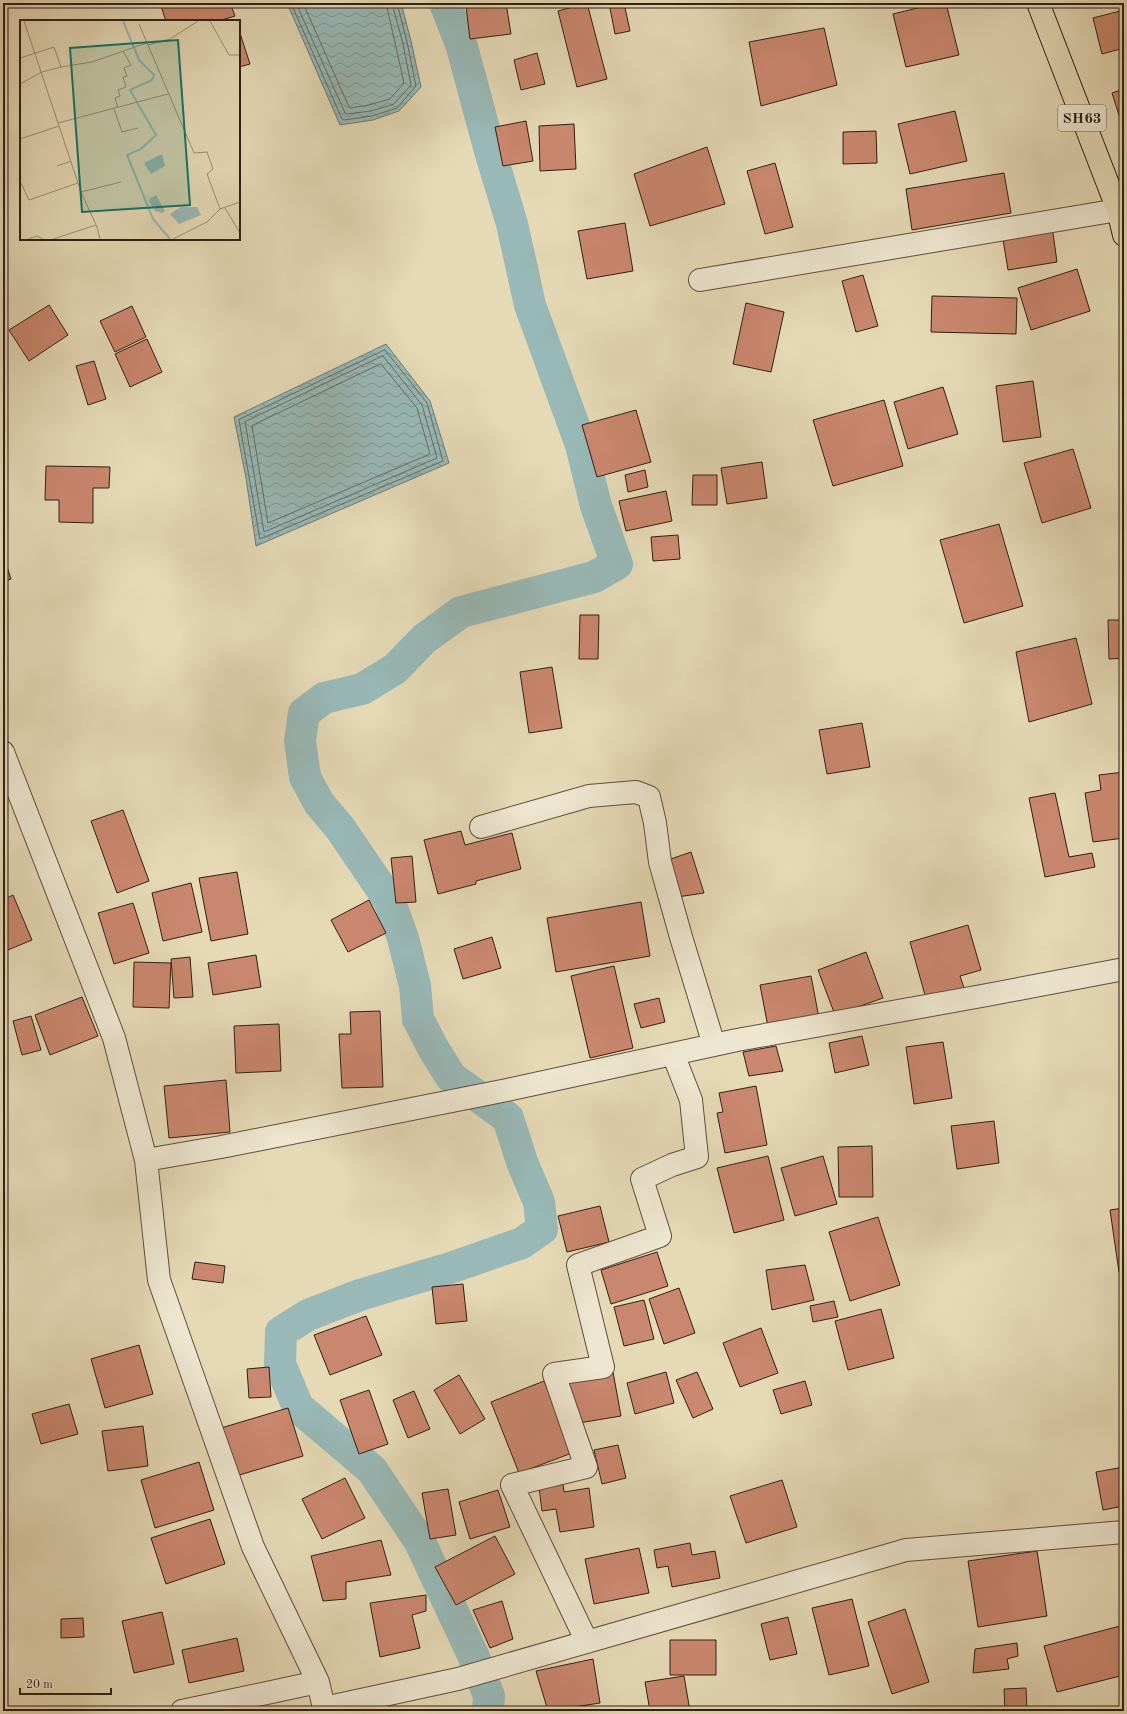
<svg xmlns="http://www.w3.org/2000/svg" width="1127" height="1714" font-family="'Old Standard TT',serif">
	<style>
		.water { fill: url(#water-waves); stroke: #6f7b75 }
		.lines { fill: none; stroke-linecap: round; stroke-linejoin: round }
		.shore { stroke: #646c65; stroke-width: 1 }
		.canal { stroke: #98b9b7; stroke-width: 32 }
		.building { fill: #ca876f; stroke: #311f13 }
		.minor-casing { stroke: #5e4e3c; stroke-width: 24 }
		.major-casing { stroke: #311f13; stroke-width: 24 }
		.minor { stroke: #eee6d0; stroke-width: 22 }
		.major { stroke: #e5d9b6; stroke-width: 22 }
		.labels { text-anchor: middle; stroke-width: 3; stroke-linejoin: round; paint-order: stroke }
		.shield { fill: #eee6d0; stroke: #6a5b4c; stroke-width: 1 }
		.shield-label { font-size: 15px; font-weight: bold; fill: #311f13 }
		.inset-river { fill: none; stroke: #98b9b7; stroke-width: 2 }
		.inset-road { fill: none; stroke: #9d8f75; stroke-width: 1 }
		.view { fill: #0f766e; fill-opacity: 0.15; stroke: #0f766e; stroke-width: 2 }
		.inset-edge { fill: none; stroke: #311f13; stroke-width: 2 }
	</style>
	<defs>
		<pattern id="water-waves" width="16" height="10" patternUnits="userSpaceOnUse"><rect width="16" height="10" fill="#98b9b7"/><path d="M0 5q4-4 8 0t8 0" fill="none" stroke="#7d9694"/></pattern>
	</defs>
	<rect width="100%" height="100%" fill="#e5d9b6"/>
	<filter id="stains"><feTurbulence type="fractalNoise" baseFrequency=".005" numOctaves="4"/><feColorMatrix values="0 0 0 0 .2 0 0 0 0 .09 0 0 0 0 .02 0 0 0 .5 -.17"/></filter>
	<radialGradient id="worn" r=".72"><stop offset=".6" stop-color="#630" stop-opacity="0"/><stop offset="1" stop-color="#630" stop-opacity=".3"/></radialGradient>
	<path class="water" d="M287,3H401L411,41L421,87L399,111L373,120L340,125Z
		M386,344L430,401L449,463L256,546L246,478L234,417Z"/>
	<g class="lines">
		<path class="shore" d="M291,3L342,119L344,120L372,116L397,108L416,86L407,42L397,3
			M296,3L345,113L347,114L371,111L394,104L411,85L403,44L392,3
			M303,3L349,107L351,108L369,105L390,99L404,83L386,3
			M385,350L427,403L443,461L260,539L239,420Z
			M383,356L422,405L437,458L264,532L245,422Z
			M381,364L417,408L430,454L268,523L252,426Z"/>
		<path class="canal" d="M445,3L462,47L490,151L512,224L530,305L581,445L596,506L617,564L594,577L461,612L424,639L395,669L362,689L324,698L304,713L300,741L305,777L319,803L340,828L389,900L403,938L415,986L418,1019L433,1048L451,1077L508,1118L522,1162L539,1202L542,1229L522,1243L450,1268L360,1295L308,1315L281,1332L280,1364L298,1407L372,1470L419,1540L473,1655L489,1696L488,1711"/>
	</g>
	<path class="building" d="M160,3H230L235,16L219,21H166Z
		M485,3H506L511,34L470,39L466,6Z
		M587,3L607,79L577,87L558,11Z
		M609,3H624L630,31L615,34Z
		M938,3H946L959,55L906,67L893,14Z
		M1124,10V48L1102,54L1093,18Z
		M824,28L837,85L761,106L749,42Z
		M239,30L250,64L239,67Z
		M537,53L545,84L521,90L514,60Z
		M1124,89V131L1112,93Z
		M955,111L967,161L910,174L898,124Z
		M526,121L533,161L503,166L495,127Z
		M574,124L576,169L540,171L539,126Z
		M876,131L877,163L843,164V132Z
		M707,147L725,204L650,226L634,174Z
		M775,163L793,227L765,234L747,171Z
		M1004,173L1011,213L912,230L906,189Z
		M625,223L633,271L587,279L578,231Z
		M1052,226L1057,262L1008,270L1002,233Z
		M1077,269L1090,311L1031,330L1018,288Z
		M863,275L878,326L856,332L842,281Z
		M932,296L1017,298L1016,334L931,332Z
		M746,303L784,312L771,372L733,364Z
		M49,305L68,335L29,361L9,330Z
		M132,306L146,337L115,352L100,321Z
		M147,339L162,372L130,387L115,354Z
		M94,361L106,399L88,405L76,366Z
		M1033,381L1041,437L1003,442L996,386Z
		M943,387L958,434L908,449L894,402Z
		M884,400L903,466L833,486L813,420Z
		M636,410L651,462L597,477L582,425Z
		M1073,449L1091,508L1042,523L1024,463Z
		M762,462L767,498L727,504L721,468Z
		M46,466L110,467L109,488H93V523L59,522V500H45Z
		M645,470L648,487L628,492L625,475Z
		M693,475H717V505H692Z
		M666,491L672,521L626,531L619,501Z
		M999,524L1023,606L964,623L940,540Z
		M678,535L680,559L653,561L651,537Z
		M3,554L11,579L3,582Z
		M580,615H599L598,659H579Z
		M1108,620H1124V658L1109,659Z
		M1076,638L1092,704L1029,722L1016,652Z
		M552,667L562,728L529,733L520,672Z
		M862,723L870,767L827,774L819,730Z
		M1124,772V838L1093,842L1085,793L1101,790L1099,775Z
		M1055,793L1069,857L1092,853L1095,867L1045,877L1029,798Z
		M123,810L149,881L117,893L91,821Z
		M461,831L465,845L512,833L521,869L476,881V884L438,894L424,840Z
		M691,852L704,893L677,897L668,860Z
		M412,856L416,902L396,903L391,858Z
		M237,872L248,934L211,941L199,878Z
		M191,883L202,932L163,941L152,893Z
		M13,895L32,940L3,952V900Z
		M369,900L386,933L348,952L331,920Z
		M641,902L650,956L556,972L547,918Z
		M133,903L149,953L114,964L98,913Z
		M968,925L981,970L960,976L965,991L927,1002L910,942Z
		M492,937L501,968L463,979L454,949Z
		M866,952L883,998L835,1015L818,970Z
		M256,955L261,987L213,995L208,963Z
		M190,957L193,997L174,998L171,959Z
		M134,962L171,963L169,1008L133,1007Z
		M614,966L633,1048L590,1058L571,976Z
		M811,976L819,1018L768,1027L760,985Z
		M82,997L98,1036L50,1055L35,1015Z
		M659,998L665,1022L641,1028L634,1004Z
		M380,1011L383,1087L342,1088L339,1034H351L350,1012Z
		M31,1016L41,1050L22,1055L13,1021Z
		M279,1024L281,1071L236,1073L234,1026Z
		M862,1036L869,1065L835,1073L829,1043Z
		M943,1042L952,1098L914,1104L906,1047Z
		M776,1046L783,1071L749,1076L743,1052Z
		M226,1080L230,1132L169,1138L164,1086Z
		M756,1086L767,1145L725,1153L717,1113L723,1112L719,1093Z
		M994,1121L999,1163L957,1169L951,1126Z
		M872,1146L873,1197H839L838,1147Z
		M768,1156L784,1220L734,1233L717,1168Z
		M823,1156L837,1204L795,1216L781,1168Z
		M600,1206L609,1242L567,1252L558,1216Z
		M1124,1208V1271L1119,1272L1110,1210Z
		M878,1217L900,1285L850,1301L829,1232Z
		M657,1252L668,1286L611,1304L601,1270Z
		M195,1262L225,1266L223,1283L192,1279Z
		M805,1265L814,1300L772,1310L766,1270Z
		M463,1284L467,1321L436,1324L432,1287Z
		M679,1288L695,1333L664,1344L649,1299Z
		M644,1300L654,1339L624,1346L614,1307Z
		M834,1301L838,1317L813,1322L810,1306Z
		M881,1309L894,1358L848,1370L835,1321Z
		M366,1316L382,1355L330,1375L314,1335Z
		M761,1328L778,1373L740,1387L723,1343Z
		M139,1345L153,1394L105,1408L91,1359Z
		M269,1367L271,1397L249,1398L247,1369Z
		M613,1372L621,1416L573,1424L565,1380Z
		M666,1372L674,1403L635,1414L627,1383Z
		M697,1372L713,1409L693,1418L676,1380Z
		M459,1375L485,1419L460,1434L434,1390Z
		M544,1381L572,1453L519,1473L491,1402Z
		M805,1381L812,1405L781,1414L773,1390Z
		M369,1390L388,1444L359,1454L340,1400Z
		M414,1391L430,1429L408,1438L393,1400Z
		M69,1404L78,1434L41,1444L32,1414Z
		M288,1408L303,1456L236,1476L221,1428Z
		M143,1426L148,1466L108,1471L102,1431Z
		M618,1445L626,1478L602,1484L594,1450Z
		M199,1462L214,1510L155,1528L141,1480Z
		M1124,1467V1506L1103,1510L1096,1472Z
		M345,1478L365,1518L322,1539L302,1499Z
		M782,1480L797,1527L746,1543L730,1496Z
		M563,1484L564,1492L589,1488L594,1527L560,1532L556,1509L542,1511L539,1487Z
		M448,1489L456,1535L430,1539L422,1493Z
		M498,1490L510,1527L470,1539L459,1502Z
		M210,1519L225,1564L166,1584L151,1538Z
		M495,1536L515,1574L456,1605L435,1567Z
		M381,1540L391,1575L346,1582V1599L323,1601L311,1556Z
		M690,1543L692,1555L715,1551L720,1578L672,1587L668,1566L657,1568L654,1550Z
		M639,1548L649,1593L594,1604L585,1559Z
		M1037,1551L1047,1616L978,1627L968,1561Z
		M426,1595V1611L412,1615L420,1648L380,1657L370,1603Z
		M852,1599L869,1666L829,1675L812,1608Z
		M502,1601L513,1639L490,1648L473,1610Z
		M905,1609L929,1682L892,1694L868,1622Z
		M162,1612L174,1664L134,1673L122,1621Z
		M788,1617L797,1654L770,1660L761,1624Z
		M83,1618L84,1637L61,1638V1619Z
		M1124,1625V1675L1057,1692L1044,1646Z
		M237,1638L244,1671L189,1683L182,1650Z
		M670,1640H716V1675H670Z
		M1017,1643L1018,1656L1007,1659L1009,1669L973,1673L975,1649Z
		M593,1659L600,1703L548,1711L536,1671Z
		M684,1676L690,1711H650L645,1682Z
		M1026,1688L1027,1711H1005L1004,1689Z"/>
	<g class="lines">
		<g class="minor-casing">
			<path id="minor" d="M700,280L1118,210
				M3,752L114,1038L146,1160L159,1280L253,1547L318,1682L182,1711
				M481,827L589,796L636,792L649,797L655,823L660,862L681,937L714,1045
				M146,1160L221,1147L507,1090L737,1040L987,995L1124,969
				M587,1642L512,1485L586,1467L554,1374L603,1367L578,1265L660,1236L642,1179L672,1165L697,1157L691,1100L673,1054
				M318,1682L324,1708L458,1679L906,1550L1124,1532"/>
		</g>
		<g class="major-casing">
			<path id="major" d="M1038,3L1118,210L1124,235"/>
		</g>
		<use href="#minor" class="minor"/>
		<use href="#major" class="major"/>
	</g>
	<g class="labels">
		<rect class="shield" x="1058" y="105" width="48" height="26" rx="3"/>
		<g class="shield-label">
			<text x="1082" y="123">SH63</text>
		</g>
	</g>
	<g transform="translate(20 20)">
		<rect width="220" height="220" fill="#e5d9b6"/>
		<path d="M142,134L145,146L131,154L124,143ZM136,175L145,191L142,193L135,191L130,183L129,179ZM161,187H177L181,195L159,204L150,194Z" fill="#98b9b7"/>
		<path class="inset-river" d="M103,1L119,40L134,55L132,60L110,70L136,115L121,129L107,135L133,199L150,219"/>
		<path class="inset-road" d="M4,1L61,172L77,207L80,219M190,1L209,35H220M119,4L127,23M0,38L34,27L41,47L72,42L115,27L127,23L128,25M0,64L22,52L41,47M98,88L95,78L100,76L98,70L106,67L103,57L107,56L104,48L111,45L103,31M94,89L102,112L118,108M38,103L148,74M0,119L39,106M37,146L51,141M0,161L9,180L58,163M61,172L101,162M205,188L220,213M200,189L220,182M8,219L17,216L23,219M33,219L76,205M153,219L187,202L200,189L187,154L193,149L187,132L174,133L128,25L150,19L178,1"/>
		<path class="view" d="M158,20L170,185L62,192L50,28Z"/>
		<rect width="220" height="220" class="inset-edge"/>
	</g>
	<rect width="1127" height="1714" fill="none" stroke="#e5d9b6" stroke-width="16"/>
	<rect x="4" y="4" width="1119" height="1706" fill="none" stroke="#311f13" stroke-width="2"/>
	<rect x="8" y="8" width="1111" height="1698" fill="none" stroke="#311f13"/>
	<path d="M20 1688v6h91v-6" fill="none" stroke="#311f13" stroke-width="2"/>
	<text x="26" y="1688" font-size="12" fill="#311f13" stroke="#eee6d0" stroke-width="3" paint-order="stroke">20 m</text>
	<rect width="100%" height="100%" filter="url(#stains)"/>
	<rect width="100%" height="100%" fill="url(#worn)"/>
</svg>
